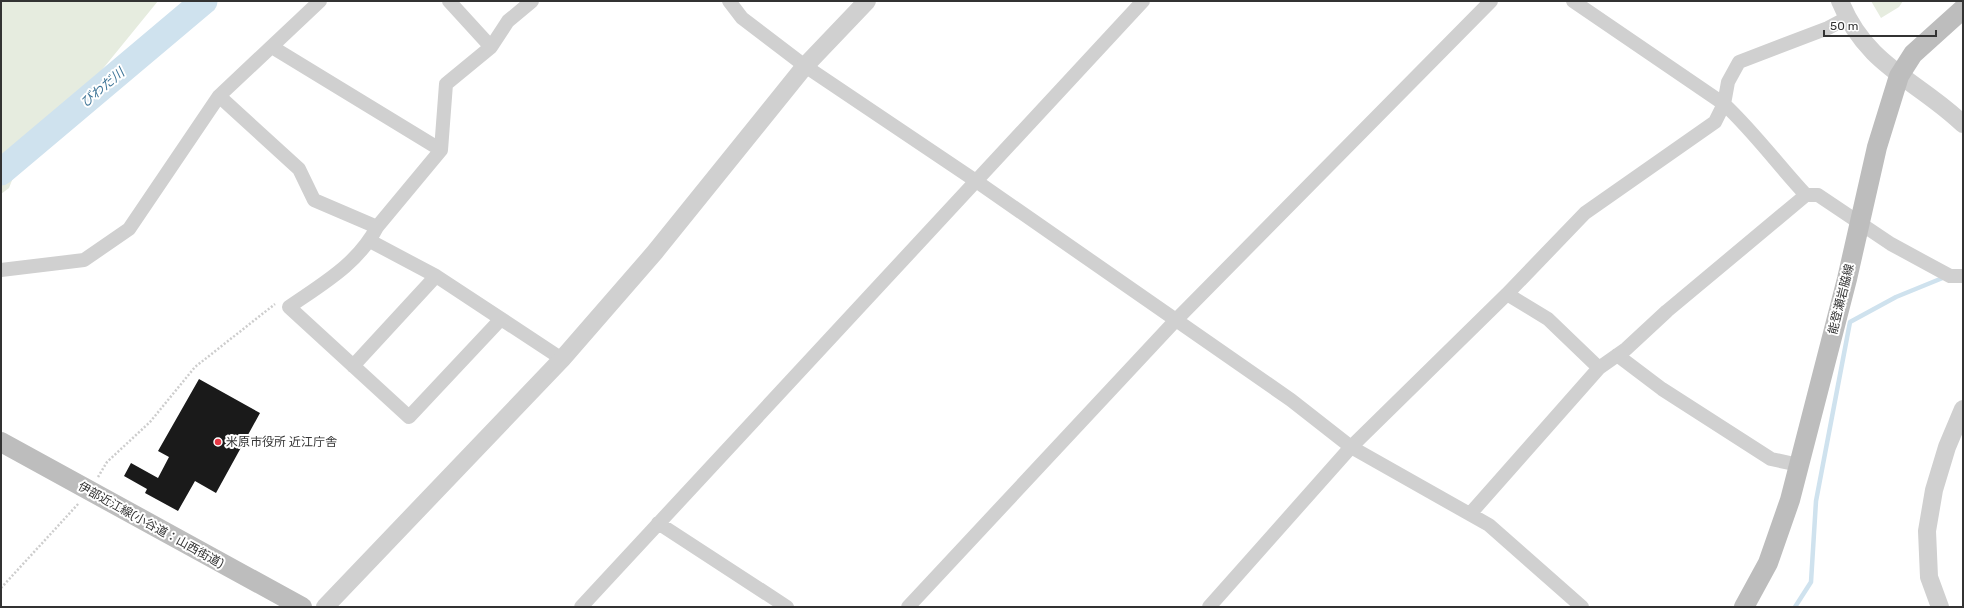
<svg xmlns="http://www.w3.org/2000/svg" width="1964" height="608" font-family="Rubik,'Noto Sans JP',sans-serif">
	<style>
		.green { fill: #e6ecdf }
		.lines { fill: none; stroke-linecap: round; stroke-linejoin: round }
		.stream { stroke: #cfe2ee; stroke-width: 4.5 }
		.river { stroke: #cfe2ee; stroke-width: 27 }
		.building { fill: #1a1a1a }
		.path { stroke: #cdcdcd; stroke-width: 2.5; stroke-dasharray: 2 2; stroke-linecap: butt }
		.minor { stroke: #d0d0d0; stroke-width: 14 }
		.tertiary { stroke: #d0d0d0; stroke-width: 18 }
		.secondary { stroke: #bdbdbd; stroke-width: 20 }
		.poi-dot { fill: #e63946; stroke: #fff; stroke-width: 1.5 }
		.labels { text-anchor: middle; stroke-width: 4; stroke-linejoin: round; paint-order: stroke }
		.street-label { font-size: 12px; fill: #333; stroke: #fff }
		.poi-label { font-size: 12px; fill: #333; stroke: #fff; text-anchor: start }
		.water-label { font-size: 13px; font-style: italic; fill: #3f7597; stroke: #fff }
	</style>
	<rect width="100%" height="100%" fill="#fff"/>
	<path class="green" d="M1,1H158L101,71L37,135L22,155L9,188L1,194Z
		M1871,1H1903L1899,7L1881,18Z"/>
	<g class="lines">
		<path class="stream" d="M1795,607L1811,582L1816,501L1850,322L1896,297L1945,277"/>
		<path class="river" d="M1,172L204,1"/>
	</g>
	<path class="building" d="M199,379L260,413L216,493L195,481L178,511L145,493L147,489L124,476L131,463L158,478L169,457L158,451Z"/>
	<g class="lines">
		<path class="path" d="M98,477L107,462L150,422L195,367L275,304
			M1,588L79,503"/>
		<path class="minor" d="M449,1L491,47
			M729,1L742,18L805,66L976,181L1291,400L1351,447L1489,525L1582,607
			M1573,1L1724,104C1754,132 1778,165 1806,195
			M272,47L441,150
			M219,96L299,169L314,200L377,227
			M370,241L436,276L562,359
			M1,270L84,260L129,229L219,96L320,1
			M1507,294L1548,319L1599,368L1626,349L1667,311L1806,195H1818L1891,244L1950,276H1963
			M501,319L409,417L289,307C322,284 358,264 377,227L441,150L446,84L491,47L508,21L532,1
			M1617,355L1662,389L1771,459L1799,465
			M353,366L436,276
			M1470,514L1599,368
			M658,523L787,607
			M581,607L1143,1
			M908,607L1175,321L1491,1
			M1209,607L1351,447L1507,294L1585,213L1715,122L1724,104L1728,82L1739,62L1828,28L1847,18"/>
		<path class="tertiary" d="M1840,1C1866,66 1917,80 1963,124
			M325,607L562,359L655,252L805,66L867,1
			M1940,607L1929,577L1927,531L1934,490L1947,447L1963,409"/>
		<path class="secondary" d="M1,442L302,607
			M1744,607L1768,563L1790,500L1847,279L1877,147L1899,76L1913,54L1963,9"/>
	</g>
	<circle class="poi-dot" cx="218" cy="442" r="4"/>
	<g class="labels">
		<g class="street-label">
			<text transform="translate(1841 299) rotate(-76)" y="4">能登瀬岩脇線</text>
			<text transform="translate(151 525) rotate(29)" y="4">伊部近江線(小谷道：山西街道)</text>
		</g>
		<g class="poi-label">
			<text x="226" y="446">米原市役所 近江庁舎</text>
		</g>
		<g class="water-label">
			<text transform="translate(102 87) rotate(-40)" y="5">びわだ川</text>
		</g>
	</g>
	<rect width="1964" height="608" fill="none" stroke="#333333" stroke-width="4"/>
	<path d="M1824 30v6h112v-6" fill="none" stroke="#333333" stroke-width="2"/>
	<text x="1830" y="30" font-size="12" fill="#333333" stroke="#ffffff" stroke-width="3" paint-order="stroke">50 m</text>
</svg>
